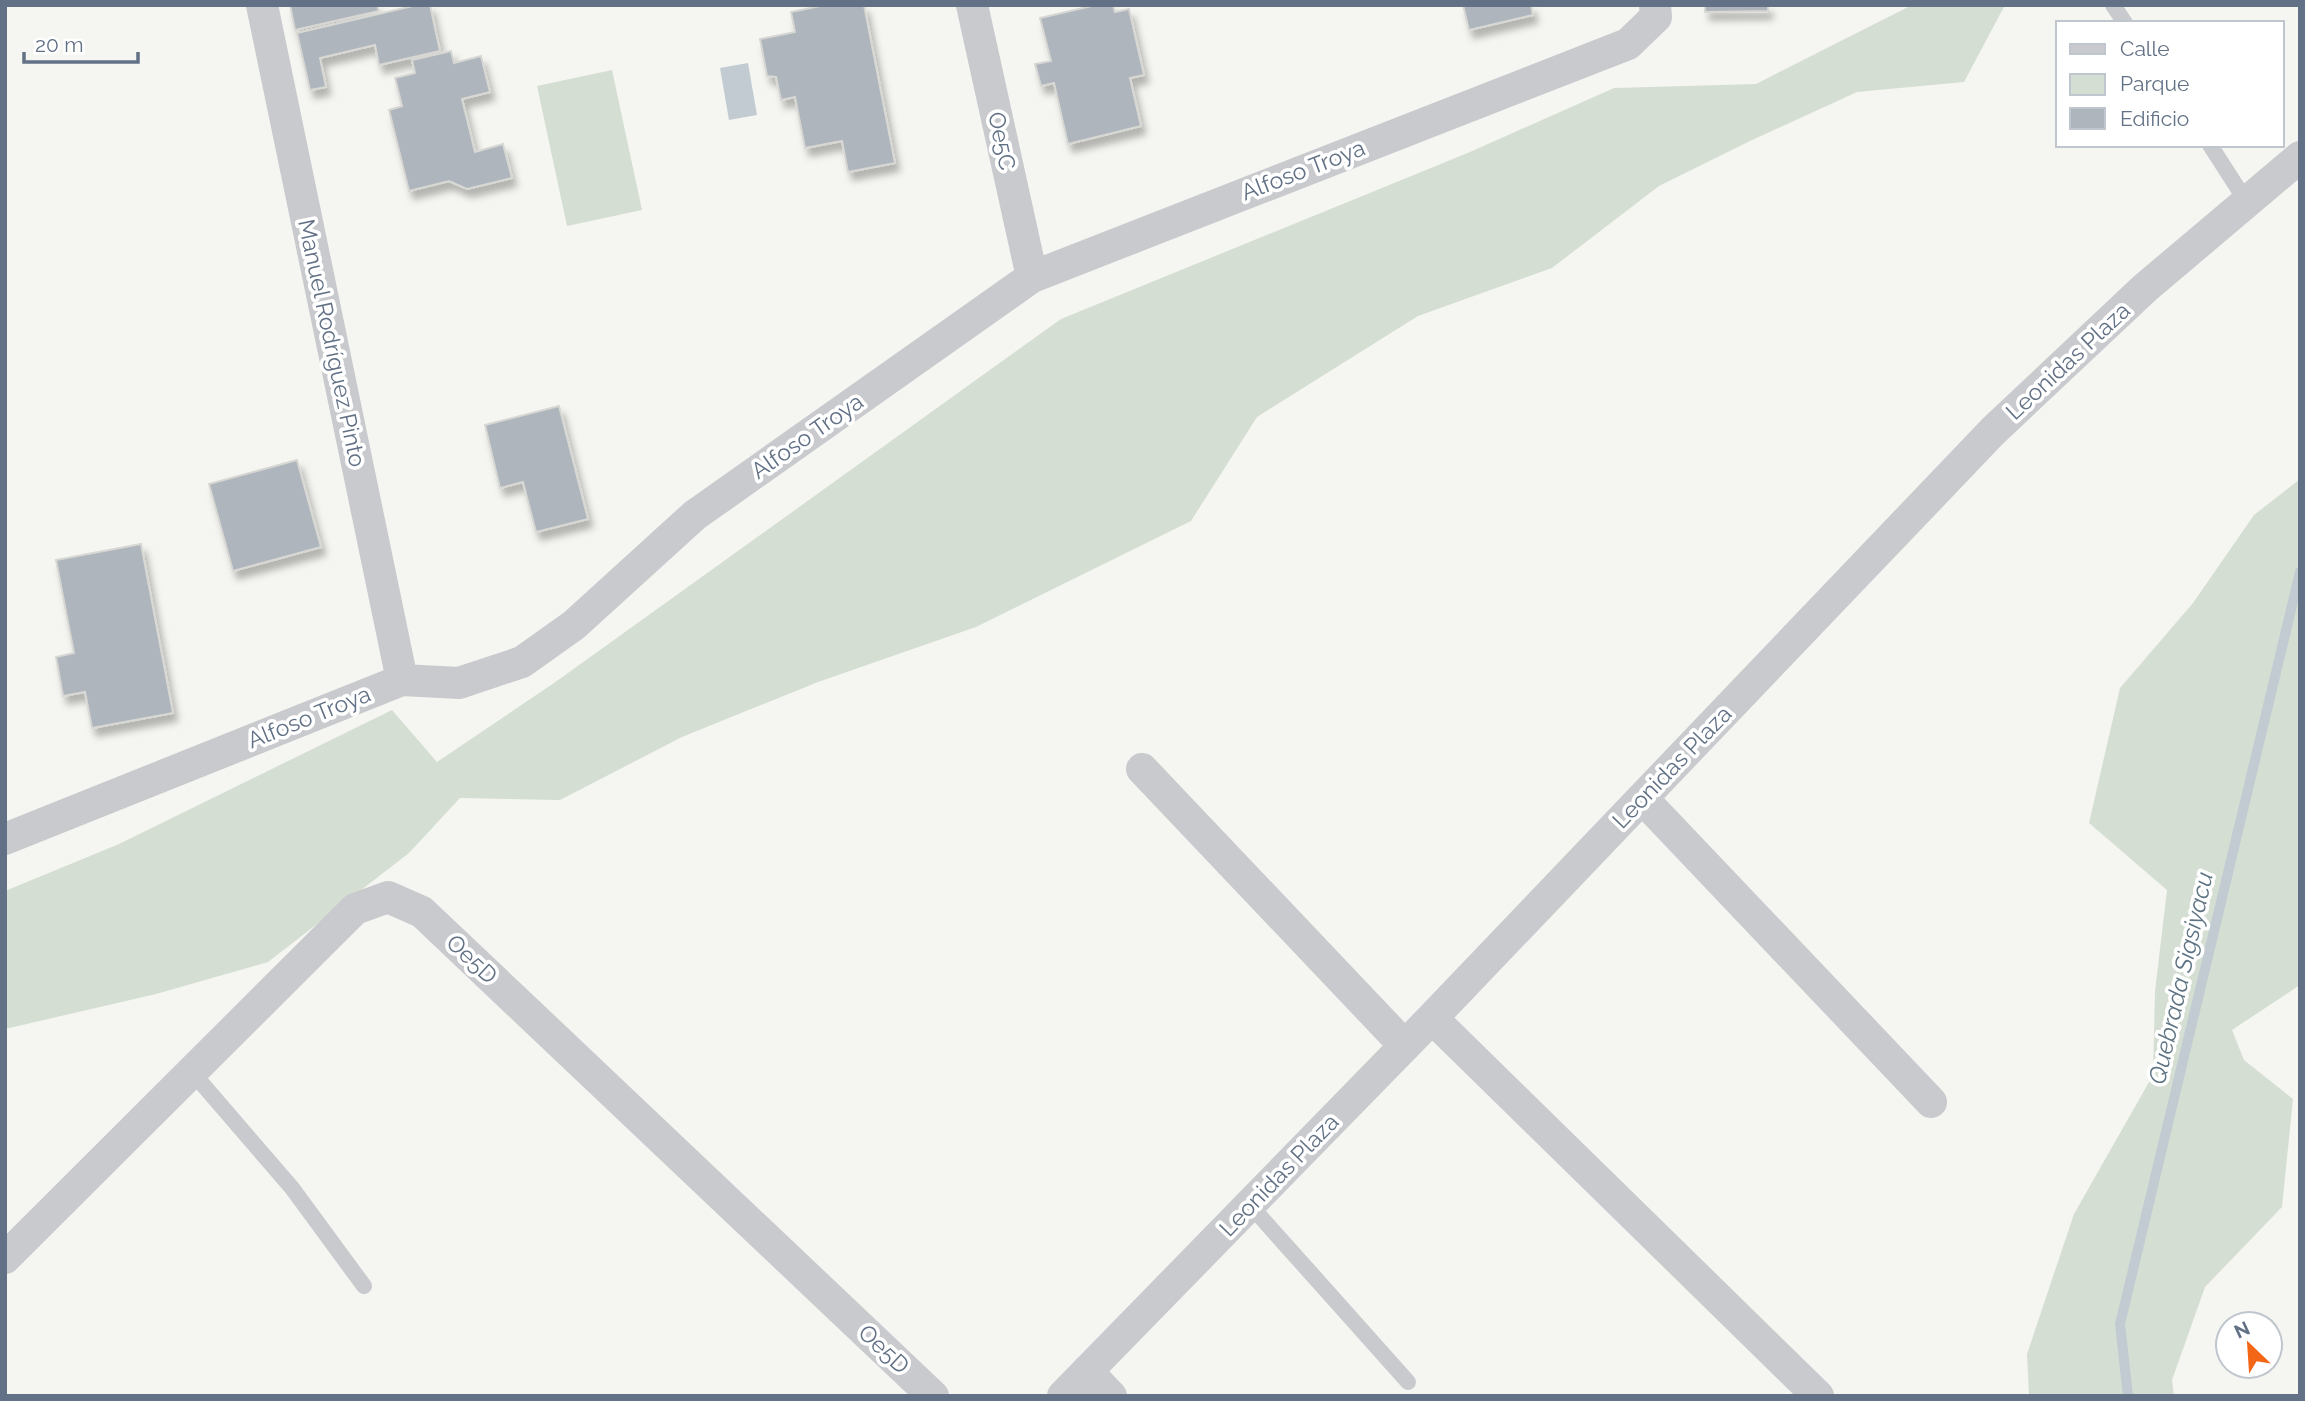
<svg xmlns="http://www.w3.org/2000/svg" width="2305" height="1401" font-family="Raleway,sans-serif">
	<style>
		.green { fill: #d5ded2 }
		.water { fill: #c2cbd2 }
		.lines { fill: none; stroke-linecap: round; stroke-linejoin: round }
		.stream { stroke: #c2cbd2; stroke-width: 10 }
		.building { fill: #afb5bc; stroke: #d7d7d4; stroke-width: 2; filter: url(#shadow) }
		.lane { stroke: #c8cace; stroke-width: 16 }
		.street { stroke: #c8cace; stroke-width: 32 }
		.labels { text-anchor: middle; stroke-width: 7; stroke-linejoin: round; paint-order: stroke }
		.street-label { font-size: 23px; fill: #627185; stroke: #fff }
		.water-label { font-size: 24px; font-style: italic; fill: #5d7383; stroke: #fff }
	</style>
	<defs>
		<filter id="shadow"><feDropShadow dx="4.5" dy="8" stdDeviation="3.5" flood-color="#0004"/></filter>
	</defs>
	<rect width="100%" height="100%" fill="#f5f6f1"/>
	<path class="green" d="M1912,5H2005L1964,82L1857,92L1750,141L1659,186L1552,268L1418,316L1257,417L1191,521L976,627L818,682L682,737L560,800L460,798L409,853L268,962L156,994L5,1029V891L119,844L392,710L437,762L554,683L1061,319L1470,152L1614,88L1756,84Z
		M612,70L642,210L567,226L537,86Z
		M2300,479V985L2232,1030L2244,1060L2293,1099L2282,1207L2205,1287L2172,1380L2174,1396H2029L2027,1354L2074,1214L2153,1075L2155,991L2167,890L2089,823L2120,688L2193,603L2254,515Z"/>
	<path class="water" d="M748,63L757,115L729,120L720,68Z"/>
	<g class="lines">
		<path class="stream" d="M2128,1396L2120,1324L2300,572"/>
	</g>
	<path class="building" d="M290,5H377L379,11L295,30Z
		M417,5H430L440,51L379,65L375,45L320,58L326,87L310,90L297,33Z
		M825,5H864L895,163L848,172L842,141L805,148L795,97L781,100L776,77L767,76L760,39L795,32L791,12Z
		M1096,5H1113L1115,12L1129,9L1144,75L1130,78L1141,126L1068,144L1054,83L1041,86L1035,64L1051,61L1040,18Z
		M1463,5H1531L1533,15L1469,30Z
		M1705,5H1768V11L1705,12Z
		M451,51L454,63L481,56L490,92L462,99L475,152L503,144L512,178L467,189L449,181L409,191L389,110L402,106L395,78L415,73L412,60Z
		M559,406L588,519L536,532L523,482L500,488L485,425Z
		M297,460L321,547L233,571L209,484Z
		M141,544L173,713L92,728L85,692L63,696L56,657L74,653L56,560Z"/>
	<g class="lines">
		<path class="lane" d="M2113,5L2125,23
			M2210,145L2246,201
			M192,1072L292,1188L364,1286
			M1250,1205L1408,1382"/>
		<path class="street" d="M262,5L402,680
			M972,5L1032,277
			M1142,769L1405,1046
			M1642,798L1931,1102
			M5,839L402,680L459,683L522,662L574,625L695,515L1032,277L1628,44L1656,17L1655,5
			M1432,1018L1818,1396
			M5,1258L355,909L388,897L422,912L933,1396
			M1087,1371L1111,1396
			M1063,1396L1432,1018L1993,431L2145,288L2300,157"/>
	</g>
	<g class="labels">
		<g class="street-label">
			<text transform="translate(1002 141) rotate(78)" y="8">Oe5C</text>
			<text transform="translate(1303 170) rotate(-21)" y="8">Alfoso Troya</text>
			<text transform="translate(332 343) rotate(78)" y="8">Manuel Rodríguez Pinto</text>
			<text transform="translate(2068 361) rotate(-43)" y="8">Leonidas Plaza</text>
			<text transform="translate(807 436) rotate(-35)" y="8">Alfoso Troya</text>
			<text transform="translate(309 717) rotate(-22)" y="8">Alfoso Troya</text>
			<text transform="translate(1672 767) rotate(-46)" y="8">Leonidas Plaza</text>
			<text transform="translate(472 959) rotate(43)" y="8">Oe5D</text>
			<text transform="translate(1279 1175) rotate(-46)" y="8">Leonidas Plaza</text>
			<text transform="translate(884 1349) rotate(43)" y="8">Oe5D</text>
		</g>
		<g class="water-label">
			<text transform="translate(2181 978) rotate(-77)" y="8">Quebrada Sigsiyacu</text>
		</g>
	</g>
	<rect width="2305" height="1401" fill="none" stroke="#627185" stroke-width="14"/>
	<rect x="2056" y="21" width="228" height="126" fill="#ffffff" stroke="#c0c6ce" stroke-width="2"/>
	<rect x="2070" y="44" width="35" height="10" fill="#c8cace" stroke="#c0c6ce" stroke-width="2"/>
	<text x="2120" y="56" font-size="21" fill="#627185">Calle</text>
	<rect x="2070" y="74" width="35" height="21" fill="#d5ded2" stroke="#c0c6ce" stroke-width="2"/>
	<text x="2120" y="91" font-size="21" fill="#627185">Parque</text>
	<rect x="2070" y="108" width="35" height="21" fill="#afb5bc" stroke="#c0c6ce" stroke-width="2"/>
	<text x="2120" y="126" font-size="21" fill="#627185">Edificio</text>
	<g transform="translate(2249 1345) rotate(335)"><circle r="33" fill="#ffffff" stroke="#c0c6ce" stroke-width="2"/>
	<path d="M0-5L12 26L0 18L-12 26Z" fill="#f26615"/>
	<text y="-10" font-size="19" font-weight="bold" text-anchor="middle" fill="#627185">N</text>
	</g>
	<path d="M24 52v10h114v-10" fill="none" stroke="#627185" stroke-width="3.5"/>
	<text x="35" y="52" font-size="21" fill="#627185" stroke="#ffffff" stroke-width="5" paint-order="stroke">20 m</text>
</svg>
